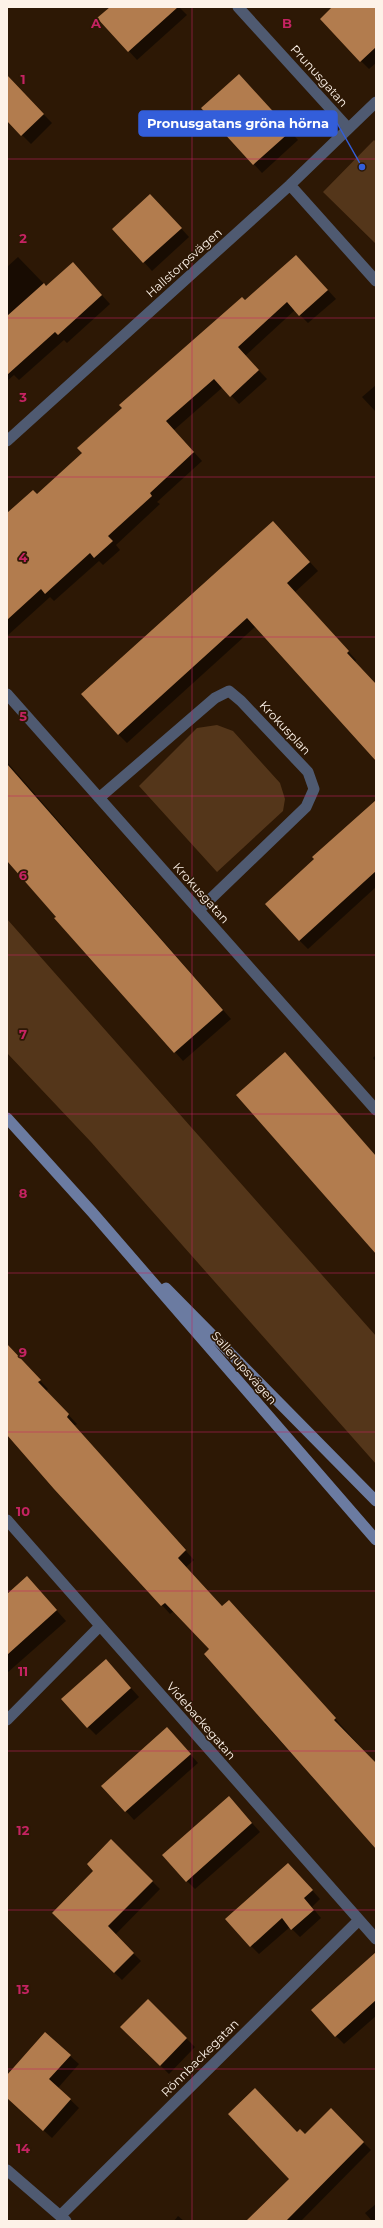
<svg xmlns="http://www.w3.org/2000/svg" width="383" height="2228" font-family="Montserrat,sans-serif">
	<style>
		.green { fill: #54361a }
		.shadow { fill: #0007 }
		.building { fill: #b27c4e }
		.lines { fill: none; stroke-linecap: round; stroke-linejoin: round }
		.minor { stroke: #4f5a71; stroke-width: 11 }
		.secondary { stroke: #6b7ba1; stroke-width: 11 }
		.grid { fill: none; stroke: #c52362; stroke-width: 1; stroke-opacity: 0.55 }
		.labels { text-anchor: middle; stroke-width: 3.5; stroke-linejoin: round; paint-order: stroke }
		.street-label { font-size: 12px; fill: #fdf2e8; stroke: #2d1805 }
		.grid-label { font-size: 13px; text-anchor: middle; font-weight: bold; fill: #c52362; stroke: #2d1805; stroke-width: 3.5; stroke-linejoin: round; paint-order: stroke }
		.leader { fill: none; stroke: #335eda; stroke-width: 1.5 }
		.callout-dot { fill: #335eda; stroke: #2d1805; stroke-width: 1.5 }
		.callout { fill: #335eda; stroke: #335eda; stroke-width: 1.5 }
		.callout-label { font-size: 13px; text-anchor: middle; font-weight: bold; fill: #fff }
	</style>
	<rect width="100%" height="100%" fill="#2d1805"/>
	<path class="green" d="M374,140L376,142V244L323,192Z
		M217,725L233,731L280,783L285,799L283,811L217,872L139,786L197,728Z
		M7,919L376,1336V1464L91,1142L7,1053Z"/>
	<path class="shadow" d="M111,7H179L187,15L137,60L99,18Z
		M334,7H376V63L369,69L361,61Z
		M239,75L298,140L262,173L202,108Z
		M7,77L52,123L31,144L7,120Z
		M159,204L189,237L152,271L114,229Z
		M18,257L47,287L81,272L110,304L67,343L64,340L19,380L14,375L7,381V267Z
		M304,264L336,299L308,323L295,310L245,356L267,379L239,404L223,387L174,430L202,461L157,502L160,504L116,545L120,550L103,565L99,561L54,601L50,597L7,636V514L37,495L246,302Z
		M376,385V412L362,397Z
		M281,530L318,571L295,592L356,660L355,662L376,685V760L256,626L127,743L118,734Z
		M7,762L231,1019L183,1061L7,861Z
		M376,801V887L308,949L299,940Z
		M285,1053L376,1156V1254L237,1095Z
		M376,1055V1062L373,1058Z
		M7,1346L48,1389L46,1391L77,1424L74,1426L194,1560L186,1567L223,1607L237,1610L376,1764V1848L265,1724L266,1722L211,1650L174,1611L170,1614L162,1605L7,1434Z
		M36,1587L66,1621L7,1673V1595Z
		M114,1669L139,1697L96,1735L88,1727Z
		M175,1737L198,1763L134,1820L103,1786Z
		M237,1806L260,1832L195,1889L187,1881Z
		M111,1841L160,1889L115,1935L141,1961L122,1980L53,1913L95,1871Z
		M297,1873L320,1899L312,1907L321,1918L300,1937L290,1927L259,1954L251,1946Z
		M376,1962V2016L344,2044L336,2036Z
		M148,2000L195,2047L169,2074L121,2027Z
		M45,2034L79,2064L58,2088L79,2108L52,2138L7,2097V2076Z
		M331,2110L371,2150L301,2221H248L290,2179L297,2134L305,2136Z
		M376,2204V2221H372L365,2213Z
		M178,2216L184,2221H174Z"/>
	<path class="building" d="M110,7H178L128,52L97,18Z
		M332,7H376V47L360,62L320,19Z
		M239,74L291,131L253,165L201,108Z
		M7,75L44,114L21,136L7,121Z
		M150,194L182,228L143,263L112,229Z
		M296,255L328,290L299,316L287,302L238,347L259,370L230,397L214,379L166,421L194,452L150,493L152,496L108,536L113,541L94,558L90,553L45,594L41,589L7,620V513L33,490L37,494L82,453L77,448L122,408L119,405L242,297L245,300Z
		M73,262L102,295L58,335L55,332L7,375V316L44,283L46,286Z
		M273,521L310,562L287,583L349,651L347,653L376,684V761L247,618L118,735L81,694Z
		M7,764L223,1010L174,1053L54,918L56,917L7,861Z
		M376,800V871L299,941L265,904L314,859L312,857Z
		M285,1052L376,1156V1254L236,1095Z
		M7,1344L41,1380L38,1382L69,1414L67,1417L186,1550L178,1558L222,1606L229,1600L336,1718L334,1720L376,1763V1849L204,1654L209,1649L165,1603L161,1606L54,1489L7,1435Z
		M27,1576L57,1610L7,1655V1594Z
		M106,1659L131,1688L87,1728L61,1699Z
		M167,1727L191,1754L125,1812L101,1786Z
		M229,1796L252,1823L186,1882L162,1855Z
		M111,1839L153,1881L108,1926L134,1953L114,1973L52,1913L93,1871L87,1864Z
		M288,1863L313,1890L304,1898L314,1910L291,1930L282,1918L250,1947L225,1919Z
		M376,1952V2000L335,2037L311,2010Z
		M148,1999L187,2038L160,2066L120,2027Z
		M45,2032L71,2055L49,2079L71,2099L43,2131L7,2098V2075Z
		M255,2088L297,2132L300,2129L305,2134L331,2108L364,2142L286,2221H246L289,2179L228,2114Z"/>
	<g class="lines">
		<path class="minor" d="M238,7L348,128
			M290,185L376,281
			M7,441L290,185L376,102
			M7,694L376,1110
			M99,798L215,698L229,691L241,701L308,772L314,789L306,807L199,910
			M7,1520L376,1939
			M7,1720L100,1626
			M7,2170L66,2221
			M60,2216L359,1920"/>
		<path class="secondary" d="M7,1118L92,1212L376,1540
			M166,1288L376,1501"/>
	</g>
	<path class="grid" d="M192,7V2221M7,159H376M7,318H376M7,477H376M7,637H376M7,796H376M7,955H376M7,1114H376M7,1273H376M7,1432H376M7,1591H376M7,1751H376M7,1910H376M7,2069H376"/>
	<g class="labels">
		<g class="street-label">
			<text transform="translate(319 76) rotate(48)" y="4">Prunusgatan</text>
			<text transform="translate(184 263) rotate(-42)" y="4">Hallstorpsvägen</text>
			<text transform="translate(285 728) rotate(47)" y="4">Krokusplan</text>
			<text transform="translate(201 893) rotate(48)" y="4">Krokusgatan</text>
			<text transform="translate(244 1368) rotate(49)" y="4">Sallerupsvägen</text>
			<text transform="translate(201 1721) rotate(49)" y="4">Videbackegatan</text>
			<text transform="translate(200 2058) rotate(-45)" y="4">Rönnbackegatan</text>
		</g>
	</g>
	<g class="grid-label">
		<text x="96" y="28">A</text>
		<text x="287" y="28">B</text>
		<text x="23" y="84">1</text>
		<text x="23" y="243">2</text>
		<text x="23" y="402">3</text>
		<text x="23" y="562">4</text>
		<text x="23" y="721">5</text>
		<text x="23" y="880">6</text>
		<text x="23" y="1039">7</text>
		<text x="23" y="1198">8</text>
		<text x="23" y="1357">9</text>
		<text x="23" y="1516">10</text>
		<text x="23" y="1676">11</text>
		<text x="23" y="1835">12</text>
		<text x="23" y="1994">13</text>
		<text x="23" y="2153">14</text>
	</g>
	<path class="leader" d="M362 167L337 123"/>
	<circle class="callout-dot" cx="362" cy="167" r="4"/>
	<rect class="callout" x="139" y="111" width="198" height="25" rx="4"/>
	<g class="callout-label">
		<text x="238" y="128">Pronusgatans gröna hörna</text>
	</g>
	<rect width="383" height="2228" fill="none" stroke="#fdf2e8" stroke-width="16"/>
</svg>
